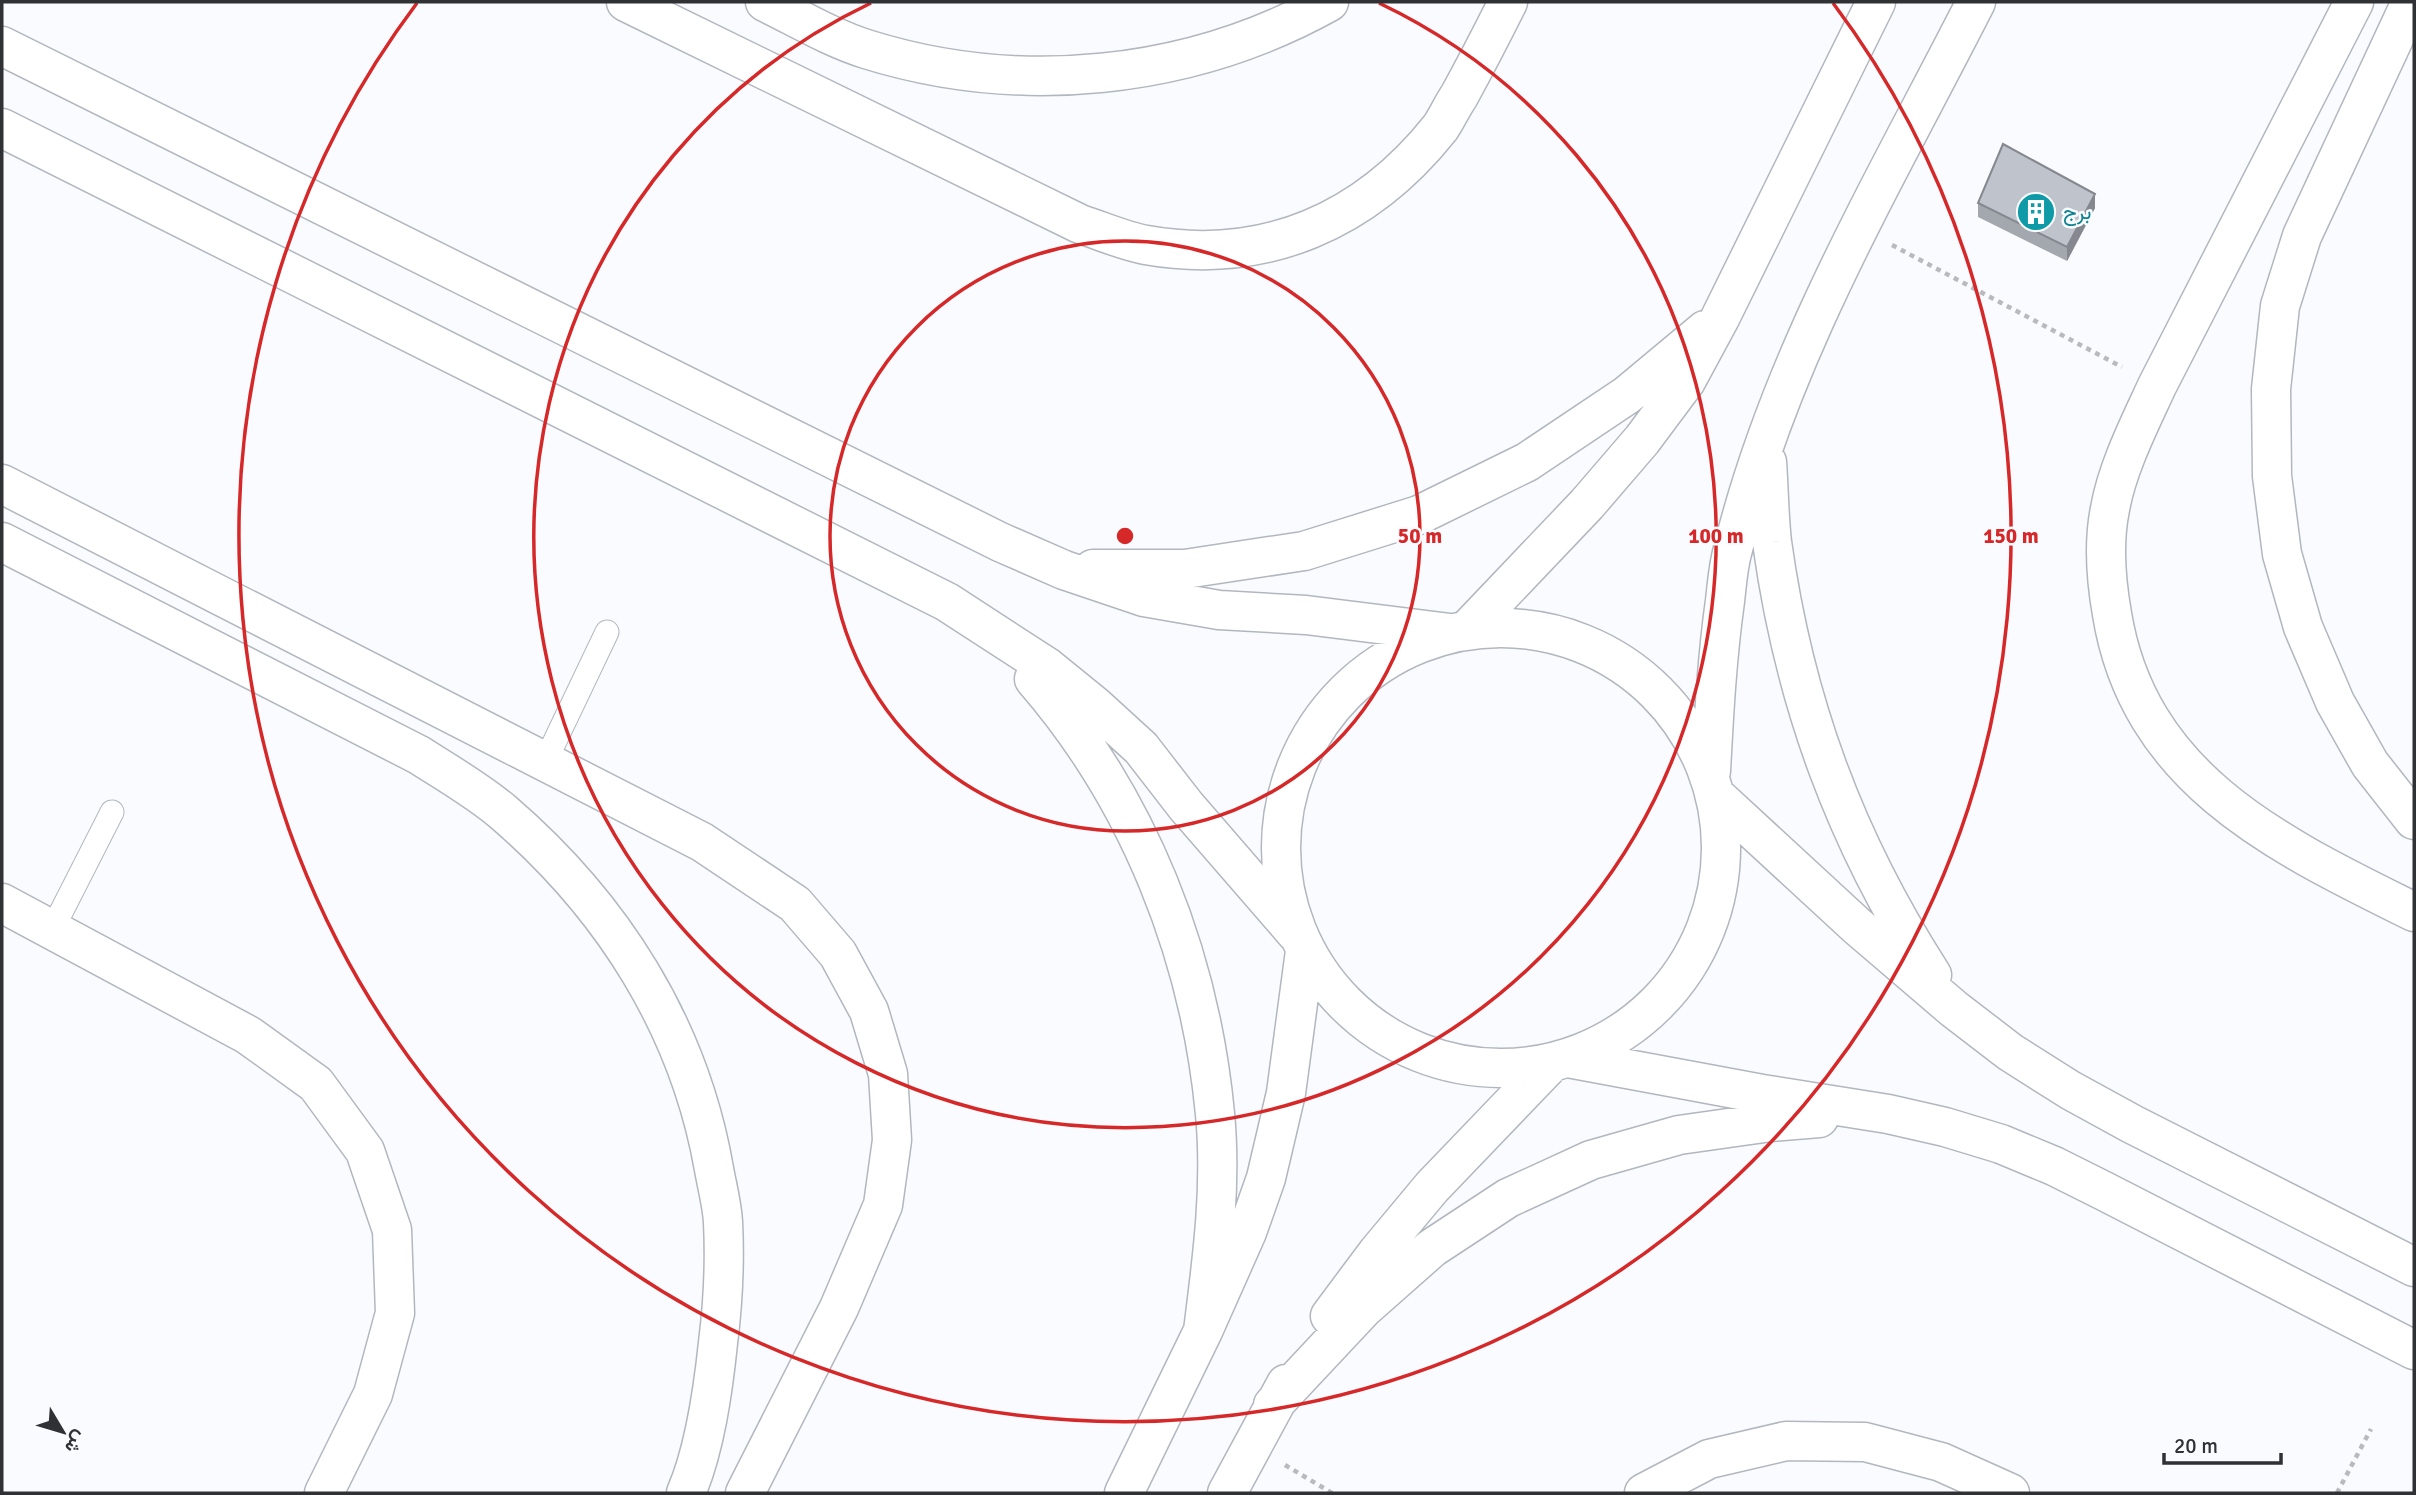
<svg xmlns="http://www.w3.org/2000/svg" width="2416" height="1495" font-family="Signika,Vazirmatn,sans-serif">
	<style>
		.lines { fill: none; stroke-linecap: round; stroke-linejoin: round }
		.service-casing { stroke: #b2b7bf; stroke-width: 25 }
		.minor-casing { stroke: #b2b7bf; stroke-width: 41 }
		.path { stroke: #b8babd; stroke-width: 4.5; stroke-dasharray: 5 5; stroke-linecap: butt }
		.service { stroke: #fff; stroke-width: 23 }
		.minor { stroke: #fff; stroke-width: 38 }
		.wall { fill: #a3a8af }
		.shaded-wall { fill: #85888f }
		.building { fill: #bec3cc; stroke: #85888f; stroke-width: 2 }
		.ring { fill: none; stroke: #d62828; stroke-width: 3.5 }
		.labels { text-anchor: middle; stroke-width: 5; stroke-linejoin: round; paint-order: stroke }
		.culture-label { font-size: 21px; fill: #0d838f; stroke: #f9fbfe; text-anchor: start }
		.centre { fill: #d62828; stroke: #f9fbfe; stroke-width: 3.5 }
		.ring-label { font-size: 21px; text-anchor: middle; font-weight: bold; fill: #d62828; stroke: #f9fbfe; stroke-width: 5; stroke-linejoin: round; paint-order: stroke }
	</style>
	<rect width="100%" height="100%" fill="#f9fbfe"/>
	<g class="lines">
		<g class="service-casing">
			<path id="service" d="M545,762L607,632
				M52,930L112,812"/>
		</g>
		<g class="minor-casing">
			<path id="minor" d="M626,2L1080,224C1102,231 1124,241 1146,245C1265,266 1366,221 1440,128C1447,118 1452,106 1459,96C1476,65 1492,34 1508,2
				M765,2C798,18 831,38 866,49C1019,97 1189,80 1329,2
				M2354,2L2157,386C2140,423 2117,468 2110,509C2103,543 2106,580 2112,614C2139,780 2279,845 2414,912
				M2411,2L2302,236L2280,306L2271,389L2272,476L2282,554L2303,627L2335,702L2370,764L2414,820
				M2,46L1000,542L1064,570L1144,597L1219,610L1306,615L1450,633
				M2,128L947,602L1047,667L1095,706L1141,748L1186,806L1296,933
				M1767,462C1769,489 1769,516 1772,542C1794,701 1845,840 1932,975
				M2,484L702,842L795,904L838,954L869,1011L888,1074L892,1140L883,1205L839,1308L745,1493
				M2,542L419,755C447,773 477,790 503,812C612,906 689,1026 714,1169C717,1186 722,1204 723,1222C725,1262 723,1303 718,1343C713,1391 705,1449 686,1493
				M1093,569H1185L1304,551L1419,515L1527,462L1627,395L1705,330
				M1281 848a220 220 0 1 1 440 0a220 220 0 1 1-440 0Z
				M1468,629L1587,504L1642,440L1686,381L1720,318L1876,2
				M1034,679C1139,800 1200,955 1215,1114C1222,1187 1212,1260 1203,1331
				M1711,771C1714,714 1717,658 1725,601C1727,584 1728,566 1733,549C1781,354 1886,179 1976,2
				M1716,796L1857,926L1954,1009L2010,1052L2070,1090L2132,1124L2414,1267
				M2,903L248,1035L316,1084L365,1151L392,1230L395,1313L373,1394L324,1493
				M1568,1058L1762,1094L1888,1114L1945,1127L2001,1144L2054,1166L2104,1191L2414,1350
				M1330,1316L1377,1253L1432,1187L1551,1063
				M1273,1405L1363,1309L1432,1248L1508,1198L1591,1160L1679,1135L1771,1122L1819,1118
				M1124,1493L1203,1331L1247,1232L1266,1178L1286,1093L1305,951
				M1227,1493L1286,1384
				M1644,1493L1709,1459L1786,1441L1865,1442L1941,1462L2010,1493"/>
		</g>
		<path class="path" d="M1892,245L2122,367
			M1285,1465L1332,1493
			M2337,1493L2371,1429"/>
		<use href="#service" class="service"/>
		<use href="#minor" class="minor"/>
	</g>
	<path class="wall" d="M1978,203L2095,208L2067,261L1978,217Z"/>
	<path class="shaded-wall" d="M2095,194V208L2067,261V247Z"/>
	<path class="building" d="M2003,144L2095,194L2067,247L1978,203Z"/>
	<g class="ring">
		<circle cx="1125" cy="536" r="295"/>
		<path d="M1379 3A591 591 0 1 1 871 3"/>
		<path d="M1833 3A886 886 0 1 1 417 3"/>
	</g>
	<defs>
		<g id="building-disc" transform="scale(2.0125)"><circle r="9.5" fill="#0f9aa8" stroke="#f9fbfe"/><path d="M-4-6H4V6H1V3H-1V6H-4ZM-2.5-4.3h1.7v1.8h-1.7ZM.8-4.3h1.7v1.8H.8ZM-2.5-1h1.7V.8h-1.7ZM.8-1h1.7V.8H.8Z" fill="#fff"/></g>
	</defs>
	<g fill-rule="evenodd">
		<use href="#building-disc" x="2036" y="212"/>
	</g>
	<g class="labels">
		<g class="culture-label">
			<text x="2063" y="219">برج</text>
		</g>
	</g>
	<circle cx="1125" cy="536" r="10" class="centre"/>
	<g class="ring-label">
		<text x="1420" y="543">50 m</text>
		<text x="1716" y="543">100 m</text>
		<text x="2011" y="543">150 m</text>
	</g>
	<rect width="2416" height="1495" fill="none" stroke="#2f3134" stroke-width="7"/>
	<g transform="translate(63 1432) rotate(128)" stroke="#f9fbfe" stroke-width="5" paint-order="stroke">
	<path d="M0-5L12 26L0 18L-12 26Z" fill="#2f3134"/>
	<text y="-10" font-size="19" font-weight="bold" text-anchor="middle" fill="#2f3134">ش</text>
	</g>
	<path d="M2164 1453v10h117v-10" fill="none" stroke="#2f3134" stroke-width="3.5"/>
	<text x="2174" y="1453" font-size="21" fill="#2f3134" stroke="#f9fbfe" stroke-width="5" paint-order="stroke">20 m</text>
</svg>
